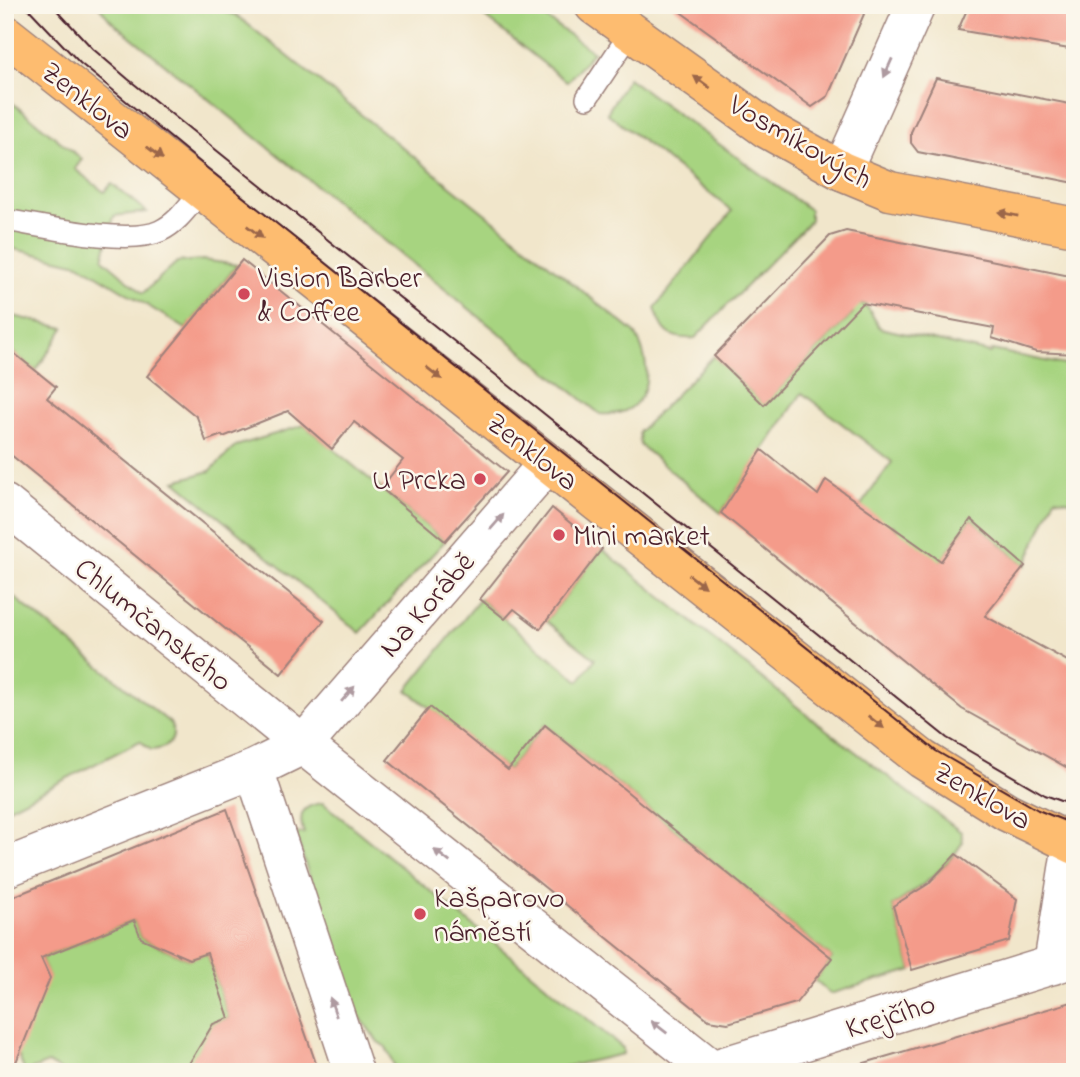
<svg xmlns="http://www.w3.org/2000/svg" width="1080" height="1077" font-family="'Indie Flower',sans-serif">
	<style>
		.green { fill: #a7d480; stroke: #787a56; stroke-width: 2 }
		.building { fill: #f49b8a }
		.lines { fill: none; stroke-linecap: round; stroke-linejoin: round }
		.service-casing { stroke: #9e827b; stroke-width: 24 }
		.minor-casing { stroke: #9e827b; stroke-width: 41 }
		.primary-casing { stroke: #9e827b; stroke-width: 41 }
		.service { stroke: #fff; stroke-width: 21 }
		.minor { stroke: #fff; stroke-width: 38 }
		.primary { stroke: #fdbc70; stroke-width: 38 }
		.tram { stroke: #4a1f2b; stroke-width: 2 }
		.oneway { fill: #ae9aa0 }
		.oneway2 { fill: #9b664a }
		.poi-dot { fill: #d1495b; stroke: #fbf7ec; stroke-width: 2.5 }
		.labels { text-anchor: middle; stroke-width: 5; stroke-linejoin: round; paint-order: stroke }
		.street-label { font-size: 30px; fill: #4a1f2b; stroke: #fbf7ec }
		.poi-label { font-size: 30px; fill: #4a1f2b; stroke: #fbf7ec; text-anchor: start }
	</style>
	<rect width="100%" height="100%" fill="#fbf7ec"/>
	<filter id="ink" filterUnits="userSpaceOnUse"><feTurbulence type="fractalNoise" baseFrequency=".0143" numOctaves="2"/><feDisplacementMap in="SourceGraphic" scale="14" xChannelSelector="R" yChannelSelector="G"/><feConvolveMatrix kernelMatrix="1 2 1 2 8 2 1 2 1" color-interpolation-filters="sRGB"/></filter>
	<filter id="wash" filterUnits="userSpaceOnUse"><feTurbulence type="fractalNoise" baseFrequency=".00686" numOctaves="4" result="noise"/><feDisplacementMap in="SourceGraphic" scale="28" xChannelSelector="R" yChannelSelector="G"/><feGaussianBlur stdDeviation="1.57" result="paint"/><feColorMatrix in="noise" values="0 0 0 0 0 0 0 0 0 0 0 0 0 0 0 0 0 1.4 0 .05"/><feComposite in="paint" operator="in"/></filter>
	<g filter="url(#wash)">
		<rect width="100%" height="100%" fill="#f1e6cb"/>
		<path class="green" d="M98,5H231L226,12L236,15L635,333C655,369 652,418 600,414L110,20Z
			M470,5H528L593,52L567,82Z
			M628,78L810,210V221L695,338C670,340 662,332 655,308L732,211L607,113Z
			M5,97L82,159L75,169L104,192L112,184L147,212L114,216L103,259L143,293L177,262L203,260L237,265L186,329L79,264L5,247Z
			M861,304L866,305L880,328L991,353L992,350L1075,367V502L1055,498L1025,566L971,519L935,570L894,536L898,530L892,525L883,537L861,505L892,462L802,393L721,513L640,445L639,432L714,356L764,404L853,313L849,308Z
			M5,314L64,328L36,371L5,346Z
			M304,425L445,541L360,633L175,481L210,471L236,446Z
			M602,549L811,718L961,832L963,842C946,869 920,888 893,906L912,970L830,994L814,980L832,958L545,725L508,770L407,690L480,599L579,681L595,659L546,621Z
			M5,590L170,723C179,740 167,749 151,750L140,741L5,810Z
			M323,803L623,1048V1054L542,1072H397L386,1047L378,1042L355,1010L295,834L304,833C297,814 303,805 323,803Z
			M134,920L141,938L188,959L207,953L229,1018L213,1024L187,1072H64L48,1063L25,1072L10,1035L49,978L41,958Z"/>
		<g id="blocks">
			<path class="building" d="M671,5H868L828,96L812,107Z
				M969,5H1075V50L958,30Z
				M936,78L1075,105V183L918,152L911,143V132Z
				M846,231L1075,277V354L1036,352L992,338L994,328L862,303L764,405L714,356L830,236Z
				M242,260L507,472L445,541L381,488L403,460L354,422L332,449L288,411L223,437L222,435L206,441L197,417L147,376Z
				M5,346L56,387L47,398L324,621L281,674L5,450Z
				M762,450L818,495L826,480L941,561L971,519L1025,566L985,616L1075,665V772L962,709L721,513Z
				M552,508L602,549L540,629L514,609L505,619L480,599Z
				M430,707L508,770L545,725L832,958L796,1003L728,1023L709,1020L387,760Z
				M227,809L319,1072H184L213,1024L229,1018L207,953L189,959L141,938L134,920L41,958L50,978L12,1072H5V900Z
				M956,854L1017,899L1009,941L912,970L893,906L928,884Z
				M1075,1001V1072H862L861,1064Z"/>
		</g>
	</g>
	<g filter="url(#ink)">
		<use href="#blocks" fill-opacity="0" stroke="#9e827b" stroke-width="2"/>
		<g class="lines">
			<g class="service-casing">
				<path id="service" d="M587,98L631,32
					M5,220C42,226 128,246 160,231C179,222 189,205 202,190"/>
			</g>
			<g class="minor-casing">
				<path id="minor" d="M842,171L916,5
					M5,504L303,745L715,1072
					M254,769L354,1072
					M5,868L254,769L303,745L548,463
					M1053,965L1072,844
					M705,1072L1075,958"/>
			</g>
			<g class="primary-casing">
				<path id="primary" d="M594,5L767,129L842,171L890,191L1075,227
					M5,34L922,759L1007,812L1075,845"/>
			</g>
			<use href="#service" class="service"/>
			<use href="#minor" class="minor"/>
			<use href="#primary" class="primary"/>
			<path class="tram" d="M25,5L80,63L206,167L936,751L1038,810L1075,825
				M52,5L93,49L128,79L947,738L1045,795L1075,806"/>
		</g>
		<defs><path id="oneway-solid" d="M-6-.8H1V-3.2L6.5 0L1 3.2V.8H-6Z" transform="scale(1.75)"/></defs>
		<g class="oneway">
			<use href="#oneway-solid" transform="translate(888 68) rotate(114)"/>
			<use href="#oneway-solid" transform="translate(497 522) rotate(-49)"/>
			<use href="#oneway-solid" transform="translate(348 694) rotate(-49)"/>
			<use href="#oneway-solid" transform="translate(442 856) rotate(-142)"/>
			<use href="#oneway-solid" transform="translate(333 1007) rotate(-109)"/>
			<use href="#oneway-solid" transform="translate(659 1027) rotate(-142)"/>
		</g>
		<g class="oneway2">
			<use href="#oneway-solid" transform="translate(702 82) rotate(-145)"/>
			<use href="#oneway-solid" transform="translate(155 153) rotate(38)"/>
			<use href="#oneway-solid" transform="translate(1008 214) rotate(-169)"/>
			<use href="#oneway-solid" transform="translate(255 232) rotate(38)"/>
			<use href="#oneway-solid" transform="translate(434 373) rotate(38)"/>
			<use href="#oneway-solid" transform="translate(697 581) rotate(38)"/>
			<use href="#oneway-solid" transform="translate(876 722) rotate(38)"/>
		</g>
	</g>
	<g class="poi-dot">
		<circle cx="244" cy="294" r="7"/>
		<circle cx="480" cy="479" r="7"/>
		<circle cx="559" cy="535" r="7"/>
		<circle cx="420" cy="914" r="7"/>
	</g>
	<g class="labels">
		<g class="street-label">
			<text transform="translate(88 100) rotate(38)" y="10">Zenklova</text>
			<text transform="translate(801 141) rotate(30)" y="10">Vosmíkových</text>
			<text transform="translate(533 451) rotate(38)" y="10">Zenklova</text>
			<text transform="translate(426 604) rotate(-49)" y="10">Na Korábě</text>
			<text transform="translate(154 624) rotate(39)" y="10">Chlumčanského</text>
			<text transform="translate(983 795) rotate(30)" y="10">Zenklova</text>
			<text transform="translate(890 1015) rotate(-17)" y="10">Krejčího</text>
		</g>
		<g class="poi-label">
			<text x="258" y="287">Vision Barber<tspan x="258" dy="34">&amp; Coffee</tspan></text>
			<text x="466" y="489" text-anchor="end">U Prcka</text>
			<text x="573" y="545">Mini market</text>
			<text x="434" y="907">Kašparovo<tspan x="434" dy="34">náměstí</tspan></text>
		</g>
	</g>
	<rect width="1080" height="1077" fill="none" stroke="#fbf7ec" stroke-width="28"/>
</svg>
